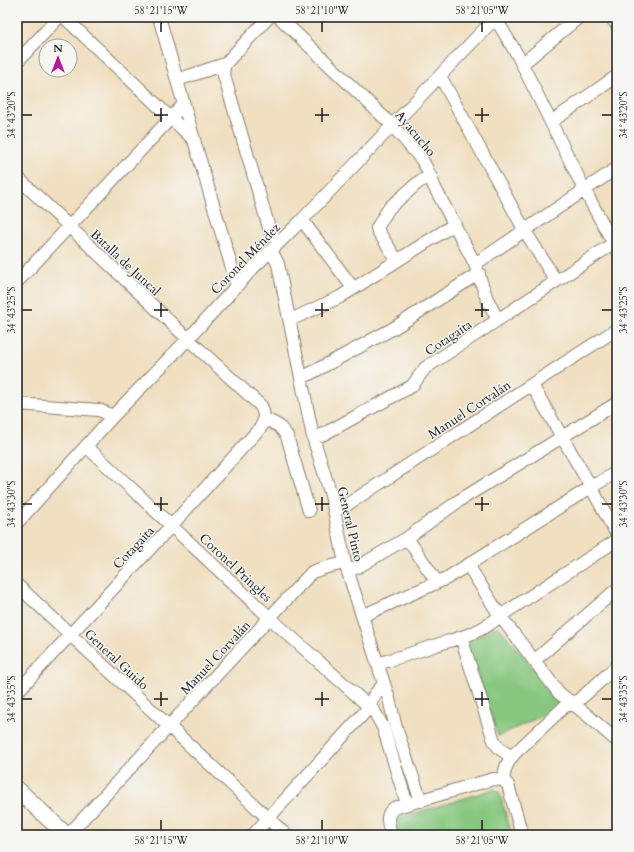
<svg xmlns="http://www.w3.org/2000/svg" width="634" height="852" font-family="Cardo,serif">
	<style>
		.green { fill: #87c77f; stroke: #52724e }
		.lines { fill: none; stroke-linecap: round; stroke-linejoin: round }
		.minor-casing { stroke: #867e6e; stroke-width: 14 }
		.major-casing { stroke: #867e6e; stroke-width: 18 }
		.minor { stroke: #fff; stroke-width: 12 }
		.major { stroke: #fff; stroke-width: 16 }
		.ticks { fill: none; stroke: #1c1c1c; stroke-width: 1.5 }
		.labels { text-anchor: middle; stroke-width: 3; stroke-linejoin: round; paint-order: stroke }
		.street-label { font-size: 13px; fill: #1c1c1c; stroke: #f6f6f2 }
		.neatline { fill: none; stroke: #1c1c1c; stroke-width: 1.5 }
		.ticks-label { font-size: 10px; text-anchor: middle; fill: #1c1c1c }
	</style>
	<rect width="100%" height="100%" fill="#f6f6f2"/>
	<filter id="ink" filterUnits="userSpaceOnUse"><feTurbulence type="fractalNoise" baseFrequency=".025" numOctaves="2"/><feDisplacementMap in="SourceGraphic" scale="8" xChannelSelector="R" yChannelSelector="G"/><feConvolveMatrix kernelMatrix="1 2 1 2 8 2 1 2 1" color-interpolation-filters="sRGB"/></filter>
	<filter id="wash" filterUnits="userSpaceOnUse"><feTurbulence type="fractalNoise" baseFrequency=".012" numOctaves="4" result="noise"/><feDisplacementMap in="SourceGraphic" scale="16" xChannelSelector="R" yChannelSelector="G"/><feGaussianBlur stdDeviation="0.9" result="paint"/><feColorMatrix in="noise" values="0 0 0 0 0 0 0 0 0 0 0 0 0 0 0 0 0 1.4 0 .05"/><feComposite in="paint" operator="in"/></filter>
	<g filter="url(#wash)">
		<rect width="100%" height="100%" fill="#f0dfc0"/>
		<path class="green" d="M498,626L561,701L559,708L498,736L466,642Z
			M494,789L497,790L499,792L512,835H398L396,819Z"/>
	</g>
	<g filter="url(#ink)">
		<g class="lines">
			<g class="minor-casing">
				<path id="minor" d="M64,17L194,140
					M159,17L194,140L237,285
					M269,17L225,64L223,72L270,231L279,243
					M279,17L393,126L422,160L427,169L434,186L475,264L487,299L498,320
					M492,17L500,26L518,56L585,191L617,250
					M611,17L617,25
					M17,62L59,17
					M522,64L579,17
					M440,76L525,231L556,281
					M177,80L225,64
					M551,122L617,76
					M17,177L188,339L261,406C265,414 265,420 261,427L171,526L17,692
					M302,220L353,288
					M271,250L278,264L313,437L331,495L345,563L389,699L396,728L421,801
					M397,260L378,231L377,228L389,208L420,181L431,177
					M475,264L617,168
					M17,282L183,105
					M290,320L340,297L455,224
					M302,378L394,328L479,273
					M532,385L591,487L617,535
					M17,404L99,410L113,416
					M264,418L279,426L287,436L309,511
					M313,437L322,435L412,386L425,368L617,241
					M86,446L270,618L374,711L383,727L407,804
					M334,510L345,506L617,329
					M17,523L113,416L188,339L254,267L302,220L496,17
					M407,538L437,582
					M468,565L500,616L559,693L586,714L617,741
					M348,571L356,568L407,538L460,500L617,403
					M17,585L286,835
					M362,616L447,578L591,487L617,472
					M461,637L494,741L499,748L511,757
					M534,661L617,589
					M377,664C397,658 416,652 436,645C459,638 481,633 500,616L617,540
					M503,780C505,769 507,761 515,753L564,707L580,699L617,666
					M503,780L508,785L522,835
					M68,835L312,572L327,567L345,563
					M253,835L365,712L375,694L384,684
					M391,835C389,825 384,815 394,808L493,779L503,780"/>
			</g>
			<g class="major-casing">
				<path id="major" d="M17,789L66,835"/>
			</g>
			<use href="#minor" class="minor"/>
			<use href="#major" class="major"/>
		</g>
	</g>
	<path class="ticks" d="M161,22V32M322,22V32M482,22V32M161,108V122M322,108V122M482,108V122M22,115H32M154,115H168M315,115H329M475,115H489M602,115H612M161,303V317M322,303V317M482,303V317M22,310H32M154,310H168M315,310H329M475,310H489M602,310H612M161,497V511M322,497V511M482,497V511M22,504H32M154,504H168M315,504H329M475,504H489M602,504H612M161,692V706M322,692V706M482,692V706M22,699H32M154,699H168M315,699H329M475,699H489M602,699H612M161,820V830M322,820V830M482,820V830"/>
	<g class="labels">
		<g class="street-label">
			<text transform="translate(416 133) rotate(50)" y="5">Ayacucho</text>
			<text transform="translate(245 258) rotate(-46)" y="5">Coronel Méndez</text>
			<text transform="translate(126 262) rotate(43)" y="5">Batalla de Juncal</text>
			<text transform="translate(448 337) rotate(-34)" y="5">Cotagaita</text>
			<text transform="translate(469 409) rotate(-33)" y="5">Manuel Corvalán</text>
			<text transform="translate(351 524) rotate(77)" y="5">General Pinto</text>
			<text transform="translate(133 547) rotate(-47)" y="5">Cotagaita</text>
			<text transform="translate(236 567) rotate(43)" y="5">Coronel Pringles</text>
			<text transform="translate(215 657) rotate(-47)" y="5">Manuel Corvalán</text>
			<text transform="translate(117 659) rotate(43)" y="5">General Guido</text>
		</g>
	</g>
	<rect width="634" height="852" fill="none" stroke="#f6f6f2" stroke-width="44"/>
	<g transform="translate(58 58)"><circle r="19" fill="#f6f6f2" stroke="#9f9f9c"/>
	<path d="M0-3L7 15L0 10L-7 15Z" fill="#b5179e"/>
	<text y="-6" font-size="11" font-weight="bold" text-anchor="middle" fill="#1c1c1c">N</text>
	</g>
	<rect x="22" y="22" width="590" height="808" class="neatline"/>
	<g class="ticks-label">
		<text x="161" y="14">58°21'15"W</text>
		<text x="322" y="14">58°21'10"W</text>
		<text x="482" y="14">58°21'05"W</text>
		<text transform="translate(11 115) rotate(-90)" y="4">34°43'20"S</text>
		<text transform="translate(623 115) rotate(-90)" y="4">34°43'20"S</text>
		<text transform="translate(11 310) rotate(-90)" y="4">34°43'25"S</text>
		<text transform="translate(623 310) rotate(-90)" y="4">34°43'25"S</text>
		<text transform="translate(11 504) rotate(-90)" y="4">34°43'30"S</text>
		<text transform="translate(623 504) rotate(-90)" y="4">34°43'30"S</text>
		<text transform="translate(11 699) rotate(-90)" y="4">34°43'35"S</text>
		<text transform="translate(623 699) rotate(-90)" y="4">34°43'35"S</text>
		<text x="161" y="844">58°21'15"W</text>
		<text x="322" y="844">58°21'10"W</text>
		<text x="482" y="844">58°21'05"W</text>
	</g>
</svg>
